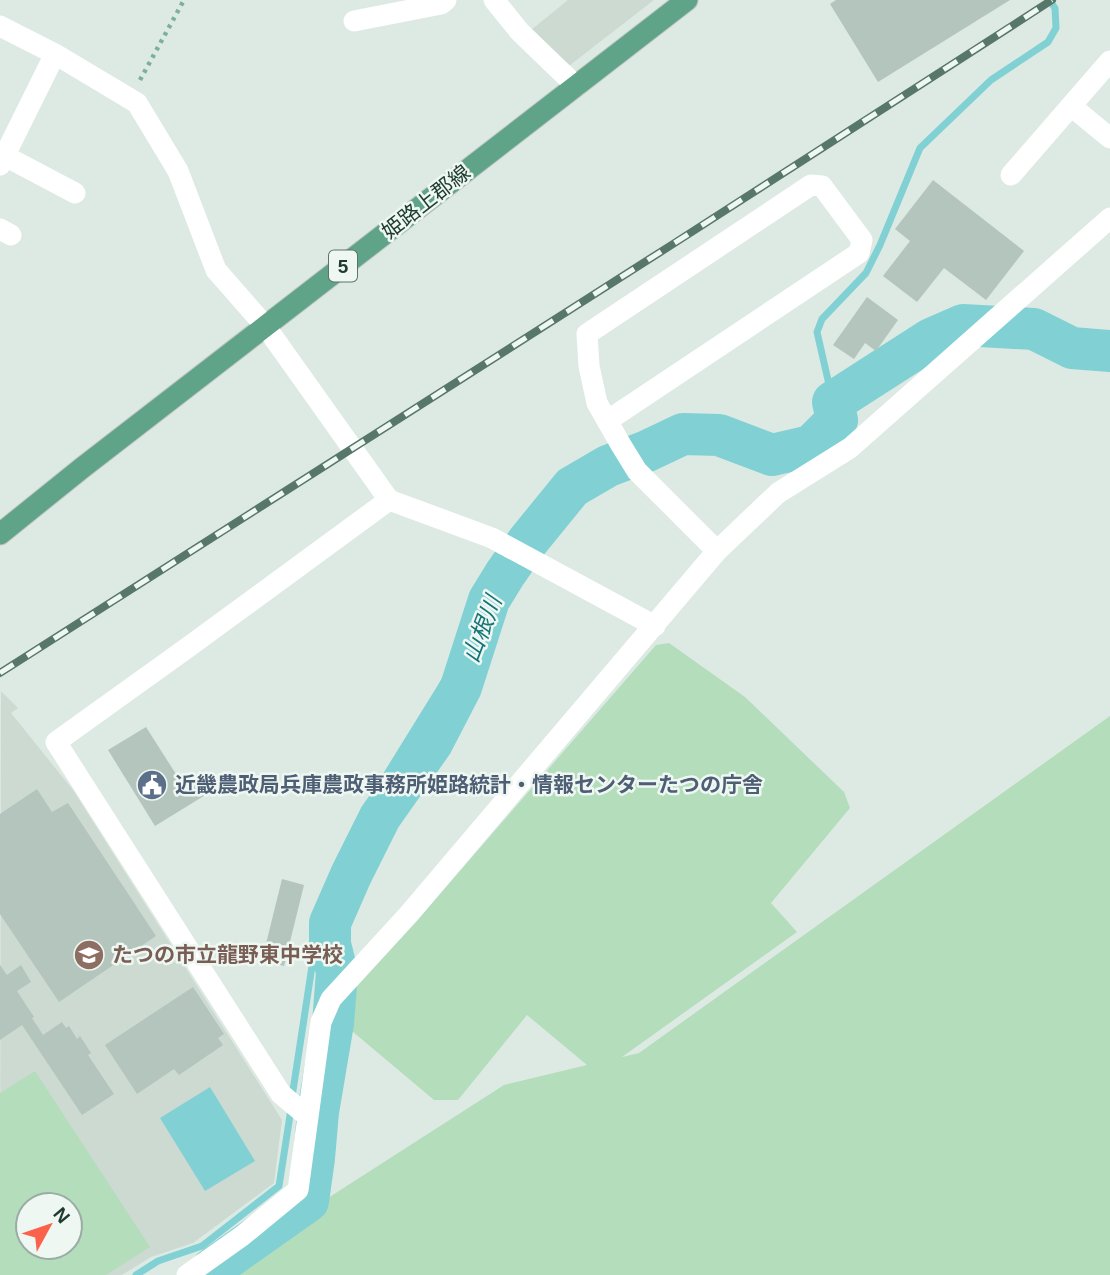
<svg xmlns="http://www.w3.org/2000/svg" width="1110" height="1275" font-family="Arial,'Noto Sans JP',sans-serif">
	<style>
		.built { fill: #ccdad2; fill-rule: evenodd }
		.green { fill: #b4ddbb; fill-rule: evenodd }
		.water { fill: #81d1d4 }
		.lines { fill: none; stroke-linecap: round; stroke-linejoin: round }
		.stream { stroke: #81d1d4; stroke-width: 7 }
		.river { stroke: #81d1d4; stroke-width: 42 }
		.building { fill: #b3c5bc }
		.major-casing { stroke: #bcc4c1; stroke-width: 23 }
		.path { stroke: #7cb09a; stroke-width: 4.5; stroke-dasharray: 3.5 5; stroke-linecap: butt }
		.minor { stroke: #fff; stroke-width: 21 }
		.major { stroke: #5fa389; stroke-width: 21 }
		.rail-casing { stroke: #58776b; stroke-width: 8 }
		.rail { stroke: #eef7f1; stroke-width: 5; stroke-dasharray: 16; stroke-linecap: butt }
		.labels { text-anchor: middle; stroke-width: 5; stroke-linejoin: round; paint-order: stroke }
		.shield { fill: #eef7f1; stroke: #5c736a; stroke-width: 2 }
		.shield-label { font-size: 19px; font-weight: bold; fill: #1e3b30 }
		.street-label { font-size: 21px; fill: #1e3b30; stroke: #eef7f1 }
		.service-label { font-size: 21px; font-weight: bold; fill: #4e5e75; stroke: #eef7f1; text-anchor: start }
		.education-label { font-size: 21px; font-weight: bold; fill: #785e54; stroke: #eef7f1; text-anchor: start }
		.water-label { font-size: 23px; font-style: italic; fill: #157479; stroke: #eef7f1 }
	</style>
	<rect width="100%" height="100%" fill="#ddeae3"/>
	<path class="built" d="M568,0H654L565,69L531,30Z
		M1,691L18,708L11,713L73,790L282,1120L274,1183L193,1243L151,1257L122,1275H0ZM28,1205H70V1247H28Z"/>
	<path class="green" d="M669,643L745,697L844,792L850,808L771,903L797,932L622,1057L639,1053L1110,716V1275H208L504,1085L587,1065L527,1015L458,1100H434L340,1021L351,1009L350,993L419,918L656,645Z
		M35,1071L150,1247L106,1275H0V1093ZM28,1205H70V1247H28Z"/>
	<path class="water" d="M210,1087L255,1161L205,1191L160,1118Z"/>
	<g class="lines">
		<path class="stream" d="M833,402L817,332L822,319L866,273L880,245L920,148L991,80L1048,42L1056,28L1055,8L1049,0
			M292,1097L322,901L382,782L455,664L472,651
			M136,1275L158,1261L202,1246L279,1186L291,1109"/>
		<path class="river" d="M212,1269L308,1201L314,1158L318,1112L333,1023L337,972L330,944V923L351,875L380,817L432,743L461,687L489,600L505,574L528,541L572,487L608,466L645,452L683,434L719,435L772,455L811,446L837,420L833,402L931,339L963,325L1034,329L1072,348L1110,351"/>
	</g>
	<path class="building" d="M836,0H1010L878,82L830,4Z
		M933,180L1024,251L986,300L944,268L917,302L883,276L910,241L895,229Z
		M867,297L898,320L876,351L865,343L854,359L833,345Z
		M146,727L181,782L194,774L207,794L155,826L108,750Z
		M37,789L52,812L68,803L156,936L59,1002L0,914V814Z
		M282,879L304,885L284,966L262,960Z
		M0,965L7,975L21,965L31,982L17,991L34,1017L32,1018L43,1035L62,1022L66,1028L69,1026L77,1039L80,1036L91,1053L88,1055L114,1094L82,1115L22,1025L0,1040Z
		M193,987L224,1034L218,1038L223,1045L179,1075L174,1069L137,1094L105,1045Z"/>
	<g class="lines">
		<g class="major-casing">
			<path id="major" d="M0,534L82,468L687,0"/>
		</g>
		<path class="path" d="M140,80L184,0"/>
		<path class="minor" d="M494,0L520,32L576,86
			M354,21L441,4L446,0
			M0,26L55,54L137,103L178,171L216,270L266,327L389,500L492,538L655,626
			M1071,106L1110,138
			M5,156L75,193
			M0,165L55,54
			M1011,175L1110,61
			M0,229L11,235
			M607,421L859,253L862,240L822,186L811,185L587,334L589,366L597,403L621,445L637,471L717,551
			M307,1116L281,1094L56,742L187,648L389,500
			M187,1275L242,1236L298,1190L321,1022L331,999L409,914L717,551L778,493L850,448L1110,218"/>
		<use href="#major" class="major"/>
		<g class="rail-casing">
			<path id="rail" d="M0,673L673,244L1052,0"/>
		</g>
		<use href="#rail" class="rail"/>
	</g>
	<defs>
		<g id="civic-disc" transform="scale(1.575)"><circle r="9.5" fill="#5c6f8a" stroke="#eef7f1"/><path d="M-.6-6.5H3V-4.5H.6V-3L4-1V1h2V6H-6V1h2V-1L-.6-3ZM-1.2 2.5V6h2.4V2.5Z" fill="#fff"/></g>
		<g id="school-disc" transform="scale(1.575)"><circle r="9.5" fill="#8d6e63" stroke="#eef7f1"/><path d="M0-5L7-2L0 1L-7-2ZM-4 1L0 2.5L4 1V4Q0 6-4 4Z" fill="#fff"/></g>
	</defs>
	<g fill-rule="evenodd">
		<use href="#civic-disc" x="152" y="785"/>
		<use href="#school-disc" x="89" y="955"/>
	</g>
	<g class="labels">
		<rect class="shield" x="329" y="250.5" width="28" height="31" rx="5"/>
		<g class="shield-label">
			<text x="343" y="273">5</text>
		</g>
		<g class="street-label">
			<text transform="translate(426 202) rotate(-38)" y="7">姫路上郡線</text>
		</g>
		<g class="service-label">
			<text x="175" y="792">近畿農政局兵庫農政事務所姫路統計・情報センターたつの庁舎</text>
		</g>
		<g class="education-label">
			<text x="112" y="962">たつの市立龍野東中学校</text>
		</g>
		<g class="water-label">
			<text transform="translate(482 629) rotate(-69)" y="8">山根川</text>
		</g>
	</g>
	<g transform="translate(49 1226) rotate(50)"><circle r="33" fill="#eef7f1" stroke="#9baca4" stroke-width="2"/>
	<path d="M0-5L12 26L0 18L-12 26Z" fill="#fa624b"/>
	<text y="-10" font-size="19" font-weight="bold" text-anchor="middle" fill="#1e3b30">N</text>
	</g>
</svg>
